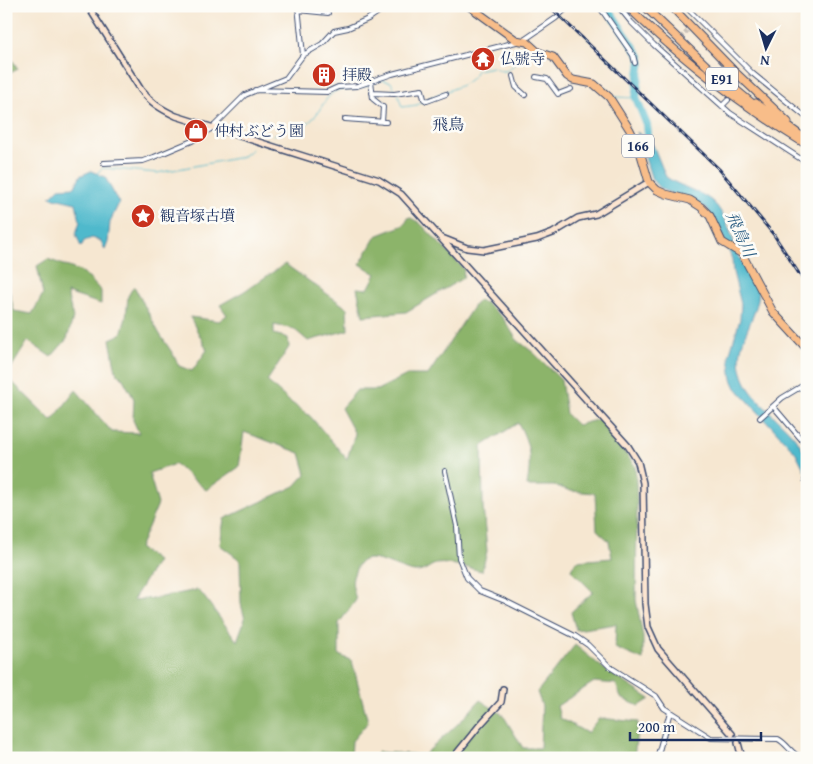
<svg xmlns="http://www.w3.org/2000/svg" width="813" height="764" font-family="'Gentium Book Plus','Noto Serif JP',serif">
	<style>
		.forest { fill: #8cb46b; stroke: #547264; fill-rule: evenodd }
		.water { fill: #4fb9cc; stroke: #357495 }
		.lines { fill: none; stroke-linecap: round; stroke-linejoin: round }
		.stream { stroke: #4fb9cc; stroke-width: 1 }
		.river { stroke: #4fb9cc; stroke-width: 8 }
		.street-tunnel { stroke: #cac2ba; stroke-width: 4; stroke-dasharray: 4 2; stroke-linecap: butt }
		.street-casing { stroke: #3c4b6f; stroke-width: 6 }
		.secondary-casing { stroke: #3c4b6f; stroke-width: 8 }
		.highway-casing { stroke: #3c4b6f; stroke-width: 9 }
		.street { stroke: #fff; stroke-width: 4 }
		.secondary { stroke: #fce5d0; stroke-width: 5 }
		.highway { stroke: #f8bd89; stroke-width: 7 }
		.rail-casing { stroke: #1b2f5e; stroke-width: 3 }
		.rail { stroke: #fdfcf7; stroke-width: 1; stroke-dasharray: 4; stroke-linecap: butt }
		.labels { text-anchor: middle; stroke-width: 5; stroke-linejoin: round; paint-order: stroke }
		.shield { fill: #fdfcf7; stroke: #5f6c8c; stroke-width: 1 }
		.shield-label { font-size: 14px; font-weight: bold; fill: #1b2f5e }
		.poi-label { font-size: 15px; fill: #1b2f5e; stroke: #fdfcf7; text-anchor: start }
		.neighbourhood-label { font-size: 16px; fill: #1b2f5e; stroke: #fdfcf7 }
		.water-label { font-size: 16px; font-style: italic; fill: #2d5f84; stroke: #fdfcf7 }
	</style>
	<rect width="100%" height="100%" fill="#fdfcf7"/>
	<filter id="ink" filterUnits="userSpaceOnUse"><feTurbulence type="fractalNoise" baseFrequency=".02" numOctaves="2"/><feDisplacementMap in="SourceGraphic" scale="10" xChannelSelector="R" yChannelSelector="G"/><feConvolveMatrix kernelMatrix="1 2 1 2 8 2 1 2 1" color-interpolation-filters="sRGB"/></filter>
	<filter id="wash" filterUnits="userSpaceOnUse"><feTurbulence type="fractalNoise" baseFrequency=".0096" numOctaves="4" result="noise"/><feDisplacementMap in="SourceGraphic" scale="20" xChannelSelector="R" yChannelSelector="G"/><feGaussianBlur stdDeviation="1.12" result="paint"/><feColorMatrix in="noise" values="0 0 0 0 0 0 0 0 0 0 0 0 0 0 0 0 0 1.4 0 .05"/><feComposite in="paint" operator="in"/></filter>
	<g filter="url(#wash)">
		<rect width="100%" height="100%" fill="#f6e7d1"/>
		<path class="forest" d="M6,50L18,69L6,75Z
			M409,217L420,223L464,269L463,278L406,312L363,316L357,288L368,289L376,274L360,264L376,236L404,225Z
			M48,259L84,273L101,291V304L67,293L73,318L67,339L51,357L28,341L6,376L52,421L76,390L112,432L139,433L133,420L134,399L123,379L116,372L110,339L121,334L126,318L128,296L134,286L159,333L173,354L179,366L192,371L207,350L190,317L219,321L227,315L220,305L243,292L285,264L347,308L348,330L308,341L294,329L274,325V334L288,338L289,347L267,381L289,401L310,416L347,459L355,434L341,408L357,390H377L407,375H428L477,301L486,303L503,318L517,340L534,353L561,380L566,414L577,425L600,419L635,466L637,500L636,600L643,637V660L615,648L616,624L576,630L571,612L593,592L571,570L576,561L612,558L609,541L597,530L595,493L571,491L556,486H527C531,460 531,446 518,423L482,446L483,507L487,551L482,571C467,568 451,562 436,564C428,566 426,572 415,572C399,571 365,547 357,567C350,582 352,584 356,600L339,623V655L352,661L368,722L352,741L351,758H6V277L14,311L32,314L43,294L37,266ZM244,432L300,453L306,474L295,486L224,519L220,545L240,560L241,604L245,619L237,641L202,594L197,590L157,598L133,600L157,561L139,548L158,504L149,473L175,464L206,490L239,467Z
			M575,645L603,668L650,699L639,706L621,698L616,684L594,682L557,706L560,718L587,733L599,718L638,722L634,758H372L378,752L424,755L461,721L480,700L503,715L523,748H540L542,706L537,692Z"/>
		<path class="water" d="M637,132L653,145L666,177C679,186 701,192 712,201C727,214 733,242 740,259C745,269 756,282 758,292C759,293 758,299 758,300C751,330 730,350 746,383C760,410 795,428 806,456C808,461 807,469 807,475L796,453L736,388L732,379L729,356L740,319L741,304L733,272L732,259L723,237L707,208L663,190L652,180Z
			M91,171L105,177L119,203L110,222L108,242L105,250L101,241L92,238L84,241L81,247L76,234L80,221L76,203L50,197L59,188L75,187L80,176Z"/>
		<g class="lines">
			<path class="stream" d="M569,73L577,77
				M379,81L382,80L391,82L396,91
				M603,87L615,97L636,98
				M398,95L402,107L417,105L424,101
				M427,99C444,90 469,88 477,70L493,67L502,71H506L533,50
				M273,135C278,133 283,130 288,129C296,127 302,128 309,122C320,114 323,99 334,92C340,88 346,91 353,89C361,88 368,85 375,82
				M97,175L98,172L103,168L157,173L242,157L252,149"/>
			<path class="river" d="M606,6L640,56L641,60L636,98L647,125L648,134L646,142L649,150"/>
		</g>
	</g>
	<g filter="url(#ink)">
		<g class="lines">
			<path class="street-tunnel" d="M667,50L694,25
				M737,90L752,73"/>
			<g class="street-casing">
				<path id="street" d="M599,6L633,55L635,63
					M618,6L631,22L654,45L730,113L807,163
					M685,6L752,73L807,118
					M298,10L328,13
					M303,55L322,44L334,31L348,28L368,19L387,6
					M513,76L516,87L525,95
					M536,77L547,79L558,94L571,89
					M371,80L373,99L383,107L382,122
					M255,90L327,92L338,87L357,86L392,74L524,40L556,18L569,6
					M372,93L394,94L422,90L424,99L427,101L446,94
					M722,106L728,100
					M345,119L386,122
					M104,163L143,161L154,157L192,141L212,128L245,95L286,78L303,55L298,6
					M773,406L807,446
					M760,418L782,398L807,383
					M445,471L457,526L459,558L467,578L480,591L505,601L575,636L588,645L610,667L656,696L664,708L711,738L778,739C788,744 792,756 803,758
					M805,480L807,484
					M657,758L670,712"/>
			</g>
			<g class="secondary-casing">
				<path id="secondary" d="M88,6L141,90C151,103 161,109 176,116L379,180L401,194L628,446L638,462L643,483L645,604L648,627L658,649L732,734
					M442,238L467,248L484,250L537,239L553,233L578,218L596,214L649,182
					M738,743L742,758
					M453,758L479,726L501,702L503,689"/>
			</g>
			<g class="highway-casing">
				<path id="highway" d="M469,6L516,40L527,42L538,52L553,57L567,76L573,80L594,84L609,97L630,130L639,148L649,182L657,190L666,194L690,200L701,207L710,216L722,242L742,254L773,312L807,349
					M627,6C682,60 742,105 807,145
					M644,6L707,66L758,108
					M671,6L733,70L788,122
					M756,103L807,140"/>
			</g>
			<use href="#street" class="street"/>
			<use href="#secondary" class="secondary"/>
			<use href="#highway" class="highway"/>
			<g class="rail-casing">
				<path id="rail" d="M549,6L719,169L774,235L807,286"/>
			</g>
			<use href="#rail" class="rail"/>
		</g>
	</g>
	<defs>
		<g id="temple-disc" transform="scale(1.25)"><circle r="9.5" fill="#c8321e" stroke="#fdfcf7"/><path d="M0-6L5-2H3V0L6.5 2.5H4V6H1.5V3h-3V6H-4V2.5H-6.5L-3 0V-2H-5Z" fill="#fff"/></g>
		<g id="building-disc" transform="scale(1.25)"><circle r="9.5" fill="#c8321e" stroke="#fdfcf7"/><path d="M-4-6H4V6H1V3H-1V6H-4ZM-2.5-4.3h1.7v1.8h-1.7ZM.8-4.3h1.7v1.8H.8ZM-2.5-1h1.7V.8h-1.7ZM.8-1h1.7V.8H.8Z" fill="#fff"/></g>
		<g id="shop-disc" transform="scale(1.25)"><circle r="9.5" fill="#c8321e" stroke="#fdfcf7"/><path d="M-5-2.5h2.3a2.7 3.5 0 0 1 5.4 0H5L5.5 6h-11ZM-1.5-2.5h3a1.5 2.3 0 0 0-3 0Z" fill="#fff"/></g>
		<g id="sight-disc" transform="scale(1.25)"><circle r="9.5" fill="#c8321e" stroke="#fdfcf7"/><path d="M0-6L1.8-2.2L6-1.7L2.9 1.2L3.7 5.4L0 3.3L-3.7 5.4L-2.9 1.2L-6-1.7L-1.8-2.2Z" fill="#fff"/></g>
	</defs>
	<g fill-rule="evenodd">
		<use href="#temple-disc" x="483" y="59"/>
		<use href="#building-disc" x="324" y="75"/>
		<use href="#shop-disc" x="196" y="131"/>
		<use href="#sight-disc" x="143" y="216"/>
	</g>
	<g class="labels">
		<g class="shield">
			<rect x="706" y="67.5" width="32" height="23" rx="4"/>
			<rect x="622" y="134.5" width="32" height="23" rx="4"/>
		</g>
		<g class="shield-label">
			<text x="722" y="84">E91</text>
			<text x="638" y="151">166</text>
		</g>
		<g class="poi-label">
			<text x="500" y="64">仏號寺</text>
			<text x="342" y="80">拝殿</text>
			<text x="214" y="136">仲村ぶどう園</text>
			<text x="160" y="221">観音塚古墳</text>
		</g>
		<g class="neighbourhood-label">
			<text x="448" y="130">飛鳥</text>
		</g>
		<g class="water-label">
			<text transform="translate(741 234) rotate(66)" y="6">飛鳥川</text>
		</g>
	</g>
	<rect width="813" height="764" fill="none" stroke="#fdfcf7" stroke-width="25"/>
	<g transform="translate(766 48) rotate(185)" stroke="#fdfcf7" stroke-width="4" paint-order="stroke">
	<path d="M0-4L9 19L0 12L-9 19Z" fill="#1b2f5e"/>
	<text y="-8" font-size="14" font-weight="bold" text-anchor="middle" fill="#1b2f5e">N</text>
	</g>
	<path d="M630 732v8h131v-8" fill="none" stroke="#1b2f5e" stroke-width="2.5"/>
	<text x="638" y="732" font-size="15" fill="#1b2f5e" stroke="#fdfcf7" stroke-width="4" paint-order="stroke">200 m</text>
</svg>
